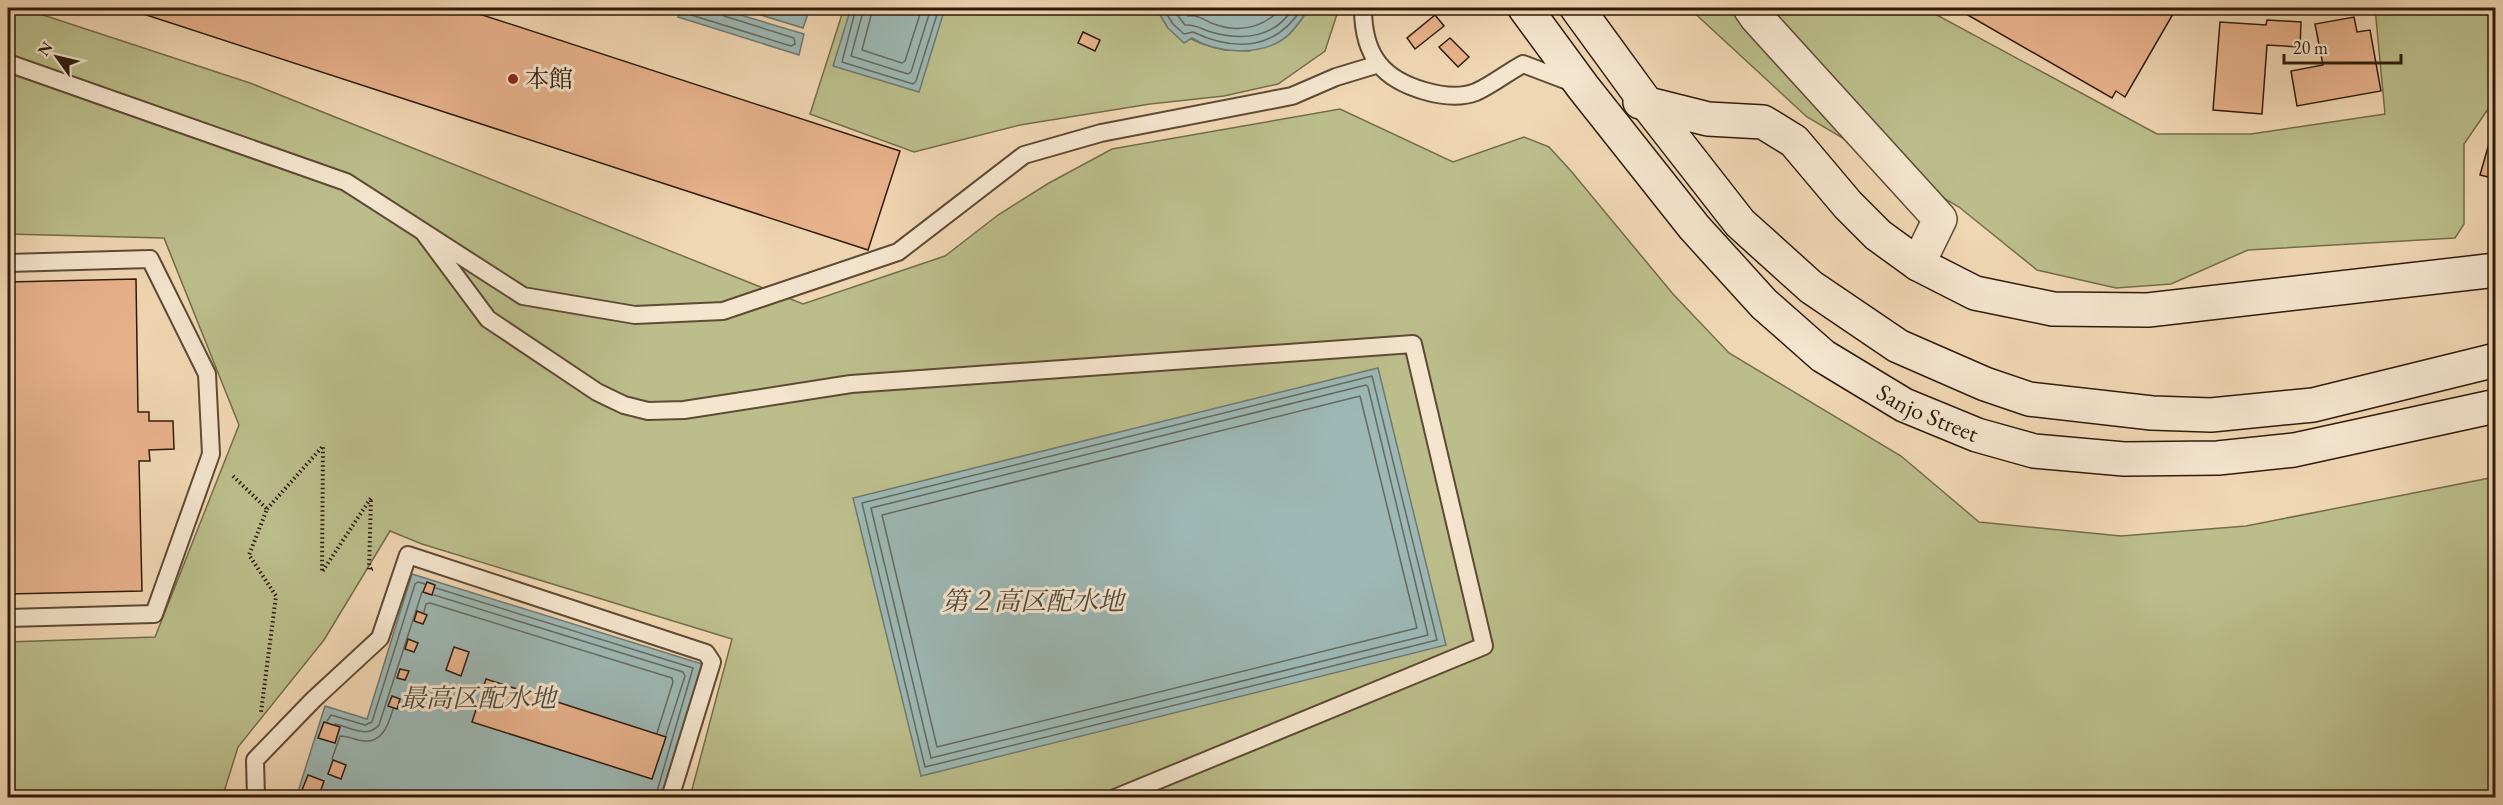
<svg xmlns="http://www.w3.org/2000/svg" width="2503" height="805" font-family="'EB Garamond','Noto Serif JP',serif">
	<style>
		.green { fill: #bbbe8b; stroke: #756c4b; stroke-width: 1.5 }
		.water { fill: #9db8b5; stroke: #717971; stroke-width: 1.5 }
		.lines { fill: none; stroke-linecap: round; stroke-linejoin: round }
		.shore { stroke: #666a60; stroke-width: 1.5 }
		.building { fill: #e9b38d; stroke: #2f1b0b; stroke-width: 1.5 }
		.lane-casing { stroke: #5f4a35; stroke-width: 20 }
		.street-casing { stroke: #5f4a35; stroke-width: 36 }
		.secondary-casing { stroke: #2f1b0b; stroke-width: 36 }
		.path { stroke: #2f1b0b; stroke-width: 4; stroke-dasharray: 1.5 3; stroke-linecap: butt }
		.lane { stroke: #f5e5ce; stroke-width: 16 }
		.street { stroke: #f5e5ce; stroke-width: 33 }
		.secondary { stroke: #f5e5ce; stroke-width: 33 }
		.poi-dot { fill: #8f2418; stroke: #f5e5ce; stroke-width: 2 }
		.labels { text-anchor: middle; stroke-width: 6; stroke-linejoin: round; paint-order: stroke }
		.poi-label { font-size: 24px; fill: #2f1b0b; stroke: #f5e5ce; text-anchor: start }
		.street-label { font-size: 24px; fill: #2f1b0b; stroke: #f5e5ce }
		.water-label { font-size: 26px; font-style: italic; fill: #504a3e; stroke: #f5e5ce }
	</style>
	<rect width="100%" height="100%" fill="#f0d7b3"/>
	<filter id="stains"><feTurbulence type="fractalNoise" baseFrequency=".00333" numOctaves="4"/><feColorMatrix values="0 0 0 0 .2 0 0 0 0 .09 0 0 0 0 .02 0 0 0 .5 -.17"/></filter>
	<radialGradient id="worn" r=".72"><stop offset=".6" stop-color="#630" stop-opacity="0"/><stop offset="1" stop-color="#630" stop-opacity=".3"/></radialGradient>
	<path class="green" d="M8,8H22L250,83L803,304L945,256L998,215L1049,183L1112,149L1340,109L1453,162L1524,137L1549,147L1571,171L1673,294L1729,353L1901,456L1979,522L2121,536L2246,526L2495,477V797H690L732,639L422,544L390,531L324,640L238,747L224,792L225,797H8V642L155,637L239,425L164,238L8,234Z
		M844,8H1161L1157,10L1168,28L1200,43L1224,50L1250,51L1301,20L1309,8H1339L1325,51L1278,84L1224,96L1150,104L1020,125L914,152L810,114Z
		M1689,8H1924L2157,134H2251L2385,114L2375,8H2458L2460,12L2495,9V99L2464,144V224L2455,238L2248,250L2171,284L2116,288L2037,270L1959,207L1807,117Z"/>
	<path class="water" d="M681,8H717L804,34L799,55L678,17Z
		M738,8H810L803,28Z
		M851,8H945L919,92L833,66Z
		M1161,8H1309C1302,19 1293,33 1282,40C1258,56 1215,53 1192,38L1184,43L1168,28L1157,10Z
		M1378,368L1446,645L921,776L853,498Z
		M412,574L702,664L661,797H628L621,795L620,798H296L325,706L367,719Z"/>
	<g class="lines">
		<path class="shore" d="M686,8L688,14L791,46L795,44L794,38L724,16L720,13L719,8
			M856,8L842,62L913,84L916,81L939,8
			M864,8L851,56L908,74L911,72L931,8
			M873,8L862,50L902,63L905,61L922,8
			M1163,8L1173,24L1184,34L1193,32C1235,52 1276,50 1302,8
			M1172,8L1185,25C1196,24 1201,29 1211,32C1243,41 1275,38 1293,8
			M1182,8L1188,16C1198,15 1203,19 1211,23C1239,34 1262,29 1282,8
			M1372,376L1437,640L925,767L862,503Z
			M1366,385L1368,387L1428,635L931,758L871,508Z
			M1360,396L1417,628L937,747L882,515Z
			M436,588L693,668L655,798
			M434,595L683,672L685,676L666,735
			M424,612L426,604L430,603L672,678L673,682L657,733
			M327,721L331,715L365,725L372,722L415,584L418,582L425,584
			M335,724C350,727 367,739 379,725L422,592
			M332,759L340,736C346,736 352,738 358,740C381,746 388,727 393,709"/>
	</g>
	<path class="building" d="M125,8H461L900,151L868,250Z
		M1970,8H2162L2173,14L2125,97L2116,91L2112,98L1966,14Z
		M1435,15L1444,26L1415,49L1407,38Z
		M2354,17L2357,32L2370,30L2381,91L2297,106L2291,71L2323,65L2315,24Z
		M2267,20L2301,22L2300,47L2267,45L2262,114L2213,110L2220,22L2266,25Z
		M1083,32L1100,40L1095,51L1078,43Z
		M1450,38L1469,57L1458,67L1439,47Z
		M2496,119V179L2480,175Z
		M136,279L138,412H149V421H173L174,449L149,450L150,461H139L142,591L8,594V282Z
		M427,582L435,585L432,595L423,592Z
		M417,611L427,615L423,624L414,621Z
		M408,639L418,643L414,652L405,649Z
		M454,647L469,652L461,676L446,670Z
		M400,669L409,671L405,680L397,678Z
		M486,679L666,737L652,779L472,722Z
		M392,696L400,699L397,709L388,706Z
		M324,722L340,727L335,743L318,738Z
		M333,760L346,765L341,779L328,774Z
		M308,775L324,781L319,796L302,790Z"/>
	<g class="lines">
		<g class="lane-casing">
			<path id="lane" d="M1363,8C1363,27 1366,48 1379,64C1397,87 1448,103 1476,92C1492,85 1508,72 1523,64L1573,83
				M8,63L346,182L523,296L635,315L723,311L898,252L1024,155L1101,133L1292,96L1336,77L1379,64
				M424,233L488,319L597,392L624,405L648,411L684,410L851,384L1413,344L1484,646L1115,798
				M8,263L150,259L207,374L211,454L154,614L8,618
				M256,798L255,760L314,699L380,638L408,555L706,653L712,662L670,798"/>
		</g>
		<g class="street-casing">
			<path id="street" d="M1750,8L1757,18L1940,219L1918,264"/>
		</g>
		<g class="secondary-casing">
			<g id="secondary">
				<path id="s1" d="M1525,8L1583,87L1694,227L1764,304L1823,356L1904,405L1977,435L2034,451L2124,459L2218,458L2294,450L2496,406"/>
				<path d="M1577,8L1647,104L1740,223L1811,287L1898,346L1985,384L2029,399L2152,413L2211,415L2313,405L2496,360"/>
				<path d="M1640,102L1708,119L1763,122L1794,141L1848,205L1878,235L1918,264L1975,293L2053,309L2148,310L2496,270"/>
			</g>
		</g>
		<path class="path" d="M233,476L267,509L249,555L276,596L261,712
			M267,509L323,446L322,572L371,498L369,570L374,568"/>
		<use href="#lane" class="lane"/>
		<use href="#street" class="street"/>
		<use href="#secondary" class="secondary"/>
	</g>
	<circle class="poi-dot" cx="513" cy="79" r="6"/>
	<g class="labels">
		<g class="poi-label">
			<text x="525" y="87">本館</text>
		</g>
		<g class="street-label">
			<text dy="8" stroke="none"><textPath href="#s1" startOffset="579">Sanjo Street</textPath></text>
		</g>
		<g class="water-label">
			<text x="1033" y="610">第２高区配水地</text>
			<text x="478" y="707">最高区配水地</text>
		</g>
	</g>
	<rect width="2503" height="805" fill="none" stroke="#f0d7b3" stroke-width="30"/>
	<rect x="9" y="9" width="2485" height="787" fill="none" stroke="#2f1b0b" stroke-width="3"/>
	<rect x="15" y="15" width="2473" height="775" fill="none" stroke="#2f1b0b" stroke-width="1.5"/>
	<g transform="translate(57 57) rotate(304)" stroke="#f5e5ce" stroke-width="4.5" paint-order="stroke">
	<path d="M0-4.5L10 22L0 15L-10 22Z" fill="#2f1b0b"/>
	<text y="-9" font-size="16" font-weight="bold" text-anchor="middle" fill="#2f1b0b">N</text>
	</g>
	<path d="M2284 54v9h117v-9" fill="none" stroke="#2f1b0b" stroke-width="3"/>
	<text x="2293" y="54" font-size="18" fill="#2f1b0b" stroke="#f5e5ce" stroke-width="4.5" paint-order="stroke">20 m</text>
	<rect width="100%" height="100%" filter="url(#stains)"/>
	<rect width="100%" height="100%" fill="url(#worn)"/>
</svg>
